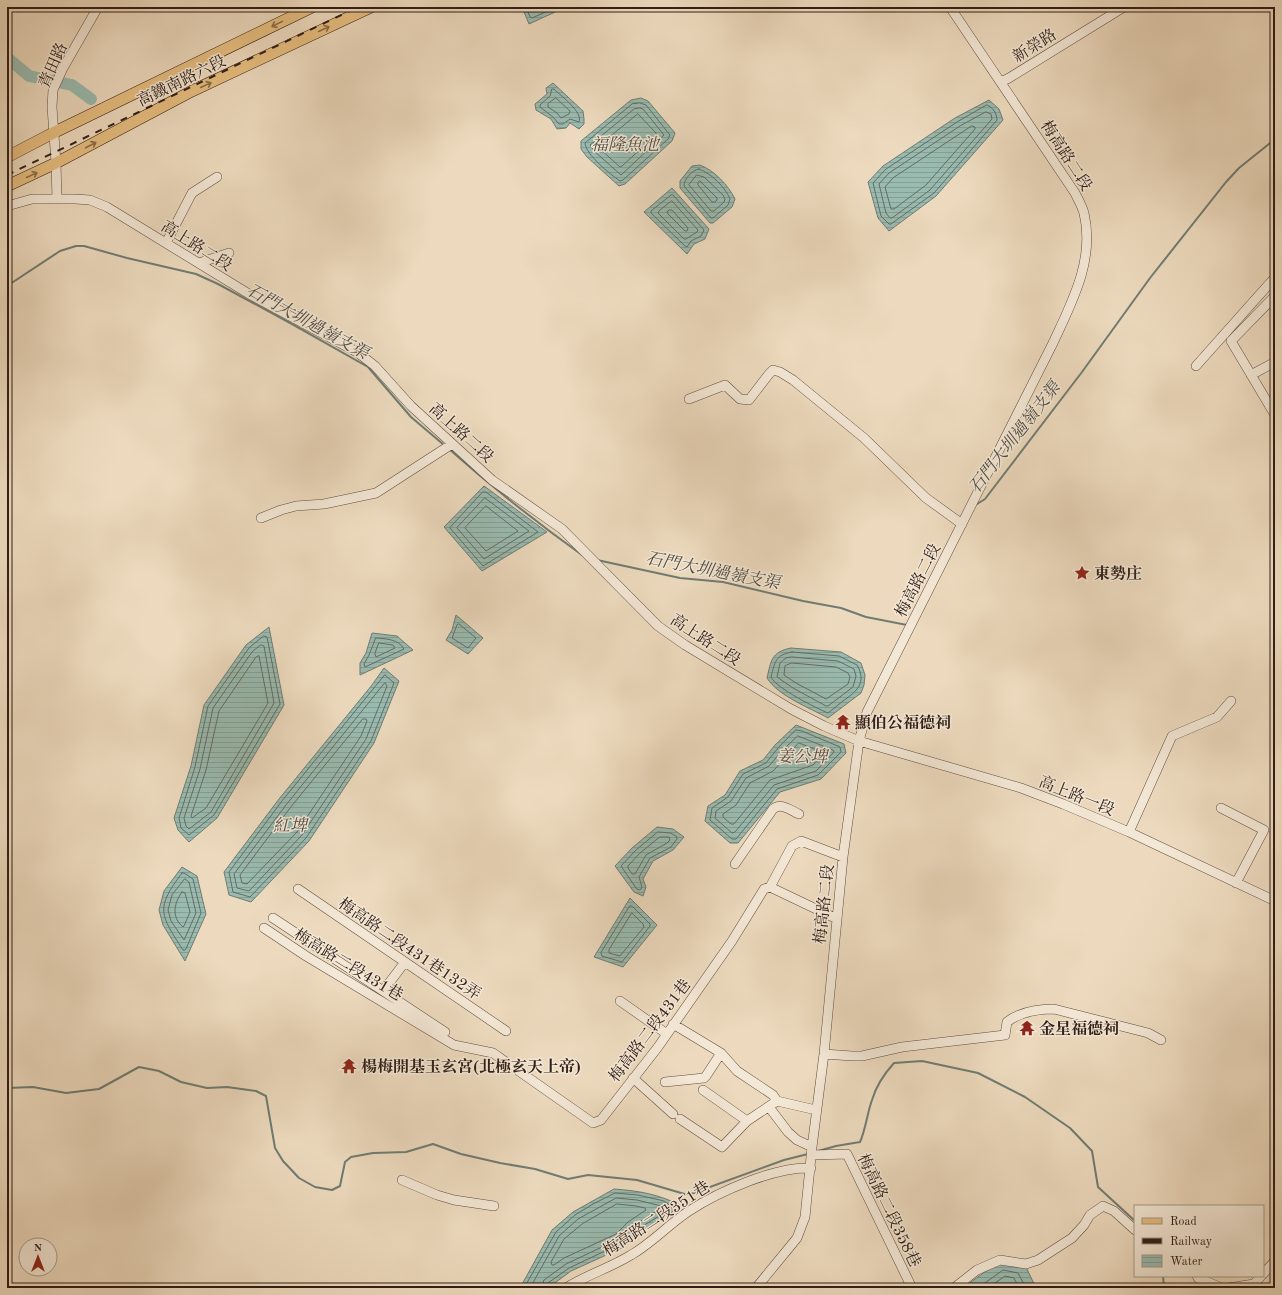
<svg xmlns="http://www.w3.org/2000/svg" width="1282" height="1295" font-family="'Old Standard TT','Noto Serif TC',serif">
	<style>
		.water { fill: url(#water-rules); stroke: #6f7c73 }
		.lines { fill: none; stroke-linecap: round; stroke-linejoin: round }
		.shore { stroke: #646c64; stroke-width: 1 }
		.stream { stroke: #6f7c73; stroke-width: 2 }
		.river { stroke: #99bbb0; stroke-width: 12 }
		.minor-casing { stroke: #5f4d41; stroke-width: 10 }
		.major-casing { stroke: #301e17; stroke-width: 12 }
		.minor { stroke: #f3e7d5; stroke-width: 9 }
		.major { stroke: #e6bd7f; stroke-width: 11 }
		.rail { stroke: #301e17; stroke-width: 2; stroke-dasharray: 7 7; stroke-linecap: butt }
		.oneway { stroke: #8b6e4b }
		.labels { text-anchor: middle; stroke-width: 3; stroke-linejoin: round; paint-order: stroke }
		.street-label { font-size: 16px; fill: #301e17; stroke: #f3e7d5 }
		.poi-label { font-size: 16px; font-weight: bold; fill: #301e17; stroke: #f3e7d5; text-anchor: start }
		.water-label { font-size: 17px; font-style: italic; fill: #504d45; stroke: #f3e7d5 }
	</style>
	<defs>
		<pattern id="water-rules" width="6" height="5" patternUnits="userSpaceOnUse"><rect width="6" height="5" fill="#99bbb0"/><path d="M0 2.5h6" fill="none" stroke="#84a097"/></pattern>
	</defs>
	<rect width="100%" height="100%" fill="#eddabe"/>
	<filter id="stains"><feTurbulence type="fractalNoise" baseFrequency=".005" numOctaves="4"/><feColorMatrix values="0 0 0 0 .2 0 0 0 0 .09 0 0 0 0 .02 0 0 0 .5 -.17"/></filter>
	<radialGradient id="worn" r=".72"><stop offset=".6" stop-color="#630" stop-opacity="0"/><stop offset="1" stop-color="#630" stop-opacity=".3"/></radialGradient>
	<path class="water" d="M522,7H566L529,24Z
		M553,83L583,111L584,119V124L579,129L570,123L566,128L557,129L551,119L536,110L535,104L547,94L546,88Z
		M641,98L648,101L675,133L672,141L625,184L619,186L587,157L581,149V141L631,100Z
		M989,100L999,109L1003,120L936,196L889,231L878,218L868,182L883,166L955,118Z
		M700,165C715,171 728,185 735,199L732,207L713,223H710L680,188V181L692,166Z
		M672,188L709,229L705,239L694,244L687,254L644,212Z
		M484,486L547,532L482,571L444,527Z
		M456,615L483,638L468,654L446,640L452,630Z
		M269,627L284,705L217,818L189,842L178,830L174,818L191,766L204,705L246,645Z
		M372,633L397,636L413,650L360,675V663L366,653Z
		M791,648L841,652L861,663L865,675L864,685L861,693L828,718C810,708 778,696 767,678C771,661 771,652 791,648Z
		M384,668L399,681L374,743L309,841L251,902L229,895L224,872L279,799L372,685Z
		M796,725L844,744L846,753L821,779L780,792L738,843H730L705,821L708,806L725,795L740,771L763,760L775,745Z
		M657,827L673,829L684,837L673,850L653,861L643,879L646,887L643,896L634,892L615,866L632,848Z
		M182,867L197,876L206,914L185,961L163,925L159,910L164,891Z
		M630,898L657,925L623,967L594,957Z
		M614,1189C640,1191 658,1194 682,1206L638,1233L624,1247L571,1271L548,1288H520L552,1230L573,1212Z
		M1001,1260L1025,1265L1036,1288H963Z"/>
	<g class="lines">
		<path class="shore" d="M526,7L530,17L532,18L557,7
			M552,89H554C562,97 583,112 579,122L570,119L563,124H559L553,117L540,107V105L550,96Z
			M556,98L570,111L569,114L561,118L557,113L548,107V104Z
			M640,103L646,105L670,135L668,139L623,180L620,181C610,174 586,155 585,143L632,104Z
			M987,105C993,107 997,114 997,120L934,193L891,224H889L881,216L873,183L886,169L957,122Z
			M640,108L643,109L664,135L621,175L594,151L590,145L634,109Z
			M986,112L991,114L992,119L930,190L892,218H890L886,213L879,184L889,173L960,126Z
			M638,114L656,133V135L622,166L620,167L599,148V146Z
			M972,126L975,127V129L926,185L894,209H891L885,187L893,178Z
			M699,169C712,174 725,187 730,199L728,205L713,218H711L684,186C684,179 692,170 699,169Z
			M697,175L704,177L723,195L725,199L724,202L714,211H711L689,185Z
			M700,181L717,198V200L715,202H712L698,185V183Z
			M673,195L704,230L701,236L691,241L687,247L685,246L651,213V211L671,195Z
			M672,201L698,230L697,232L686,239H684L658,213L659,211Z
			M670,210H672L688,228L687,231H685L668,214L667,212Z
			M483,492H486L538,532L483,566L450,528Z
			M485,498L529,531L484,559L457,528Z
			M486,506L518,531L486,551L465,528Z
			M459,624L476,638L468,648L452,638L457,625Z
			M264,636L267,637L280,704L214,815L189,835L181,828L179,818L195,767L208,706L249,648Z
			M376,638C387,639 398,639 404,649L365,667L364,664L369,655Z
			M379,643L393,645L395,648L376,657L375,654Z
			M261,645L264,646L274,703L211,812L189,829L186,826L184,818L200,769L213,708L252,652Z
			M792,652L839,656L857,665C867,683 857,691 843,701C838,705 833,709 828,713C816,708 776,688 771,677C775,662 775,655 792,652Z
			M259,656L268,703L206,808L192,818L191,816L206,770L219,711L256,657Z
			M792,657L838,661L854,669L856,676L853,687L828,706H826L793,688L777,677L780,663L786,658Z
			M792,663L836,667L848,673L850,677L848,684L826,699L796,683L784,675L785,666Z
			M385,675L394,683L371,741L306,838L250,897L233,892L229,872L282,801Z
			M385,683L387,686L366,739L302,835L249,891L237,888L234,874L286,805Z
			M363,719H366L367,721L361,736L297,832L247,884L242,883L240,875L290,808Z
			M796,730L802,731L840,747L841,752L818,775L777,789L736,839H732L710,820L712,808L728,797L743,774L766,763L778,748Z
			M798,736L833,750L834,752L816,771L774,785L735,832L732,833L715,818L716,811L731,801L746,778L769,766L782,751Z
			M799,743L822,752L823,754L813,765L770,780L734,824H731L723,817V814L736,805L750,783L773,771Z
			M658,832L671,833L677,837V839L671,847L650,858L639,877L642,887L641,889L639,890L636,888L621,866L635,851Z
			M660,837H669L670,840L667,843L646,855L635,874H632L628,868V866L639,854Z
			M182,873H184L193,879L201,913L186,949L185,950H183C160,914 155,909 182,873Z
			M185,879L189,882L196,913L185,938L184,940L171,921L168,910L172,895Z
			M182,892L185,893L190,912L184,926L183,927C171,917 174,903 182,892Z
			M630,906H632L650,924V926L622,962L602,956L601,953Z
			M632,913L643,924L644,927L620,956L609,953V950Z
			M617,1204L636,1206L645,1208L646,1210L628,1222L616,1234L564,1258L554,1265H552L551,1262L564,1239L582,1224Z
			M524,1288L556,1232L575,1215L593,1204L615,1193L638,1195L664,1201L671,1206V1209L636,1230L622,1243L569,1268L548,1283L546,1288
			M530,1288L559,1236L578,1219L616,1198L637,1200L661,1206L660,1209L633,1226L619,1239L566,1264L544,1280L541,1288
			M978,1288L1003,1270L1018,1273L1026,1288
			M988,1288L1005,1276L1014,1278L1019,1288"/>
		<path class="stream" d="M7,286L60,251L76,246H84L127,258L196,274L218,284L292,324L368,367L411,417L444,445
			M449,449C492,487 536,522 582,555
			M974,506L985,499L1082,372L1150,278L1226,182L1239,168L1275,139
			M597,560L680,578L723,582L803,601L841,608L866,617L907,625
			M7,1088L33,1087L66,1093L99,1089L139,1067L159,1071L181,1082L207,1088L227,1087L256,1091L266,1096L275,1148L283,1161L299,1178L315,1187L332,1190L340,1186L345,1162L351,1157L373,1153L406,1152L433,1144L461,1154L500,1163L535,1169L568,1179L588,1175L637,1180L688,1195L784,1160L808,1154
			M818,1151L836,1146L860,1142C866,1128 867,1114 872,1100C876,1086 885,1073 894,1063L922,1061L978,1073L1025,1097L1070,1128L1092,1151L1098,1187L1135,1221
			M1163,1276L1164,1288"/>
		<path class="river" d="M7,60H10L29,76L72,85L91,99"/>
		<g class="minor-casing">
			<path id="minor" d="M1001,82L1009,78L1124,7
				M57,199L56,163L52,107L53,90L63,68L98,7
				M7,206L32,199H75L90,200L107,207L249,294L357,352L375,366L411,406L492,480L562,529L658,626L685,645L791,709L824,726L859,741L1021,788L1063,804L1129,832L1275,901
				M166,243L192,193L217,177
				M199,263L229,253
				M1275,296L1231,341L1275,415
				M1196,366L1269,284L1275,278
				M1251,375L1275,362
				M689,399L725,385L740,399L749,400L769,374L773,370L780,372L793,380L864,438L926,498L962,524
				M261,518L281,510L296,506L324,504L376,493L452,444
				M1221,808L1264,830L1236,883
				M1129,832L1172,736L1217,717L1231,701
				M735,864L773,809C781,802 790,810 799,814
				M770,887L792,846L801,841L843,857
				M298,889L506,1031
				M273,918L445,1032
				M264,928L306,956L454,1045L493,1053L593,1123L601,1120L658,1047L732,941L764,889L770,887L837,919
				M383,991L405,962
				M620,1001L667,1034
				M673,1024L721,1053L737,1071L773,1095L777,1101L816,1110
				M824,1054L852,1056H862L902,1047L1005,1035L1007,1022C1020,1012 1037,1009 1054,1009L1148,1033L1161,1040
				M633,1078L673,1114
				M665,1082L704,1078L706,1076L721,1053
				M703,1090L747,1121
				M769,1107L788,1132L797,1140L812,1147
				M680,1119L722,1147L747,1121L777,1101
				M812,1155L847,1154L912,1288
				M402,1180L437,1195L454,1200L494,1206
				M1263,1274L1275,1261
				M1197,1276L1198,1278L1222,1288
				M566,1288C586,1275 610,1268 631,1255C652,1243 669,1224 689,1211C718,1192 776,1166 811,1168
				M756,1288L797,1238L805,1217L812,1147L824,1054L843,857L859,741L867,712L1053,343C1072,302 1095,260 1084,213C1082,206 1078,199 1075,193L950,7
				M954,1288L977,1270L1000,1260L1026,1264L1038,1260L1072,1238L1084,1225L1090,1215L1103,1206L1114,1211L1135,1230
				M1228,1288L1254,1284L1261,1276"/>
		</g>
		<g class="major-casing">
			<path id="major" d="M7,157L55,132L312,7
				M7,186L56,163L192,91L371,7"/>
		</g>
		<use href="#minor" class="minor"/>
		<use href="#major" class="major"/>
		<path class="rail" d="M7,175L358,7"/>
	</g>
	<defs><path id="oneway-shaft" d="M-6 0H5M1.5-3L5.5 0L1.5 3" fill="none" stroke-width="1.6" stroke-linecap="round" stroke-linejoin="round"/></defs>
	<g class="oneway">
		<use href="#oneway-shaft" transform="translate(277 24) rotate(154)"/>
		<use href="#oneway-shaft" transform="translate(324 29) rotate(-25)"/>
		<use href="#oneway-shaft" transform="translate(206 85) rotate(-25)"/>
		<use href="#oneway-shaft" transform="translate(91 145) rotate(-28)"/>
		<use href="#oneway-shaft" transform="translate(32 175) rotate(-25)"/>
	</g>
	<defs>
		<g id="sight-bare" transform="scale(1.2)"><path d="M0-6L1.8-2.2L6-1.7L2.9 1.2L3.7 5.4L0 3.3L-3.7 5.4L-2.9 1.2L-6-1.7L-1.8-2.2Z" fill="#8f2418" stroke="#f3e7d5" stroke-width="2.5" paint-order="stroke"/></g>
		<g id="temple-bare" transform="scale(1.2)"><path d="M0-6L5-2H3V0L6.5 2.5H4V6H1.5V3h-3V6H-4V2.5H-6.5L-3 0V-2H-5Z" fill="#8f2418" stroke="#f3e7d5" stroke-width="2.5" paint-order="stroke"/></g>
	</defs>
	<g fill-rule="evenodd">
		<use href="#sight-bare" x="1082" y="573"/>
		<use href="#temple-bare" x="843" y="722"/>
		<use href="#temple-bare" x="1027" y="1028"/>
		<use href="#temple-bare" x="349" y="1066"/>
	</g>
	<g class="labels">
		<g class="street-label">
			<text transform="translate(1034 45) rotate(-32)" y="6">新榮路</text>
			<text transform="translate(52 65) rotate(-66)" y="6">青田路</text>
			<text transform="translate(181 80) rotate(-26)" y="6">高鐵南路六段</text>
			<text transform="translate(1067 155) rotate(57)" y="6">梅高路二段</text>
			<text transform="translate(197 245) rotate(32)" y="6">高上路二段</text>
			<text transform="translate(462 432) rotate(42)" y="6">高上路二段</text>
			<text transform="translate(917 580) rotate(-63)" y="6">梅高路二段</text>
			<text transform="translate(706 639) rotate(33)" y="6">高上路二段</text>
			<text transform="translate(1077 795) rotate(22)" y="6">高上路一段</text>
			<text transform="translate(823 904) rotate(-84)" y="6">梅高路二段</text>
			<text transform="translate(410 948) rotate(34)" y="6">梅高路二段431巷132弄</text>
			<text transform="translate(349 964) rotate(31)" y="6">梅高路二段431巷</text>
			<text transform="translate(649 1030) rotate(-53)" y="6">梅高路二段431巷</text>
			<text transform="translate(890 1210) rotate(64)" y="6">梅高路二段358巷</text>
			<text transform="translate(656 1218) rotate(-33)" y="6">梅高路二段351巷</text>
		</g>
		<g class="poi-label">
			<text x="1094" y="579">東勢庄</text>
			<text x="855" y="728">顯伯公福德祠</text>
			<text x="1039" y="1034">金星福德祠</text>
			<text x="361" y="1072">楊梅開基玉玄宮(北極玄天上帝)</text>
		</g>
		<g class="water-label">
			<text x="625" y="150">福隆魚池</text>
			<text transform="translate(308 321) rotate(29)" y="6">石門大圳過嶺支渠</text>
			<text transform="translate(1014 437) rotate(-52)" y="6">石門大圳過嶺支渠</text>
			<text transform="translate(713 570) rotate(11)" y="6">石門大圳過嶺支渠</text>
			<text x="802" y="762">姜公埤</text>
			<text x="290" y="831">紅埤</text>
		</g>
	</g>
	<rect width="1282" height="1295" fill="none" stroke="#eddabe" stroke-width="24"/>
	<rect x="8" y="8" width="1266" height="1279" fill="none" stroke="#301e17" stroke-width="2"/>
	<rect x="12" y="12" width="1258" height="1271" fill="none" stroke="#301e17"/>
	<rect x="1134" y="1205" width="130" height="72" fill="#f3e7d5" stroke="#a59789"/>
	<rect x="1142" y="1218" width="20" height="6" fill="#e6bd7f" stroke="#a59789"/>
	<text x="1170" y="1225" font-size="12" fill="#301e17">Road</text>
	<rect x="1142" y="1238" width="20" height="6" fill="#301e17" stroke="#a59789"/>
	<text x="1170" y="1245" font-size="12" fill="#301e17">Railway</text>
	<rect x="1142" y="1255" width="20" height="12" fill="url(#water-rules)" stroke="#a59789"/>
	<text x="1170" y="1265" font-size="12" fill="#301e17">Water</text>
	<g transform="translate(38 1257)"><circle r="19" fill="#f3e7d5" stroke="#a59789"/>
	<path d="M0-3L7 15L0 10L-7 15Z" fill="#8f2418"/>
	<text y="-6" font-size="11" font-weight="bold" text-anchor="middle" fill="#301e17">N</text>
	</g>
	<rect width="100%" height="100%" filter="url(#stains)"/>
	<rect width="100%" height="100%" fill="url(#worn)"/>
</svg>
